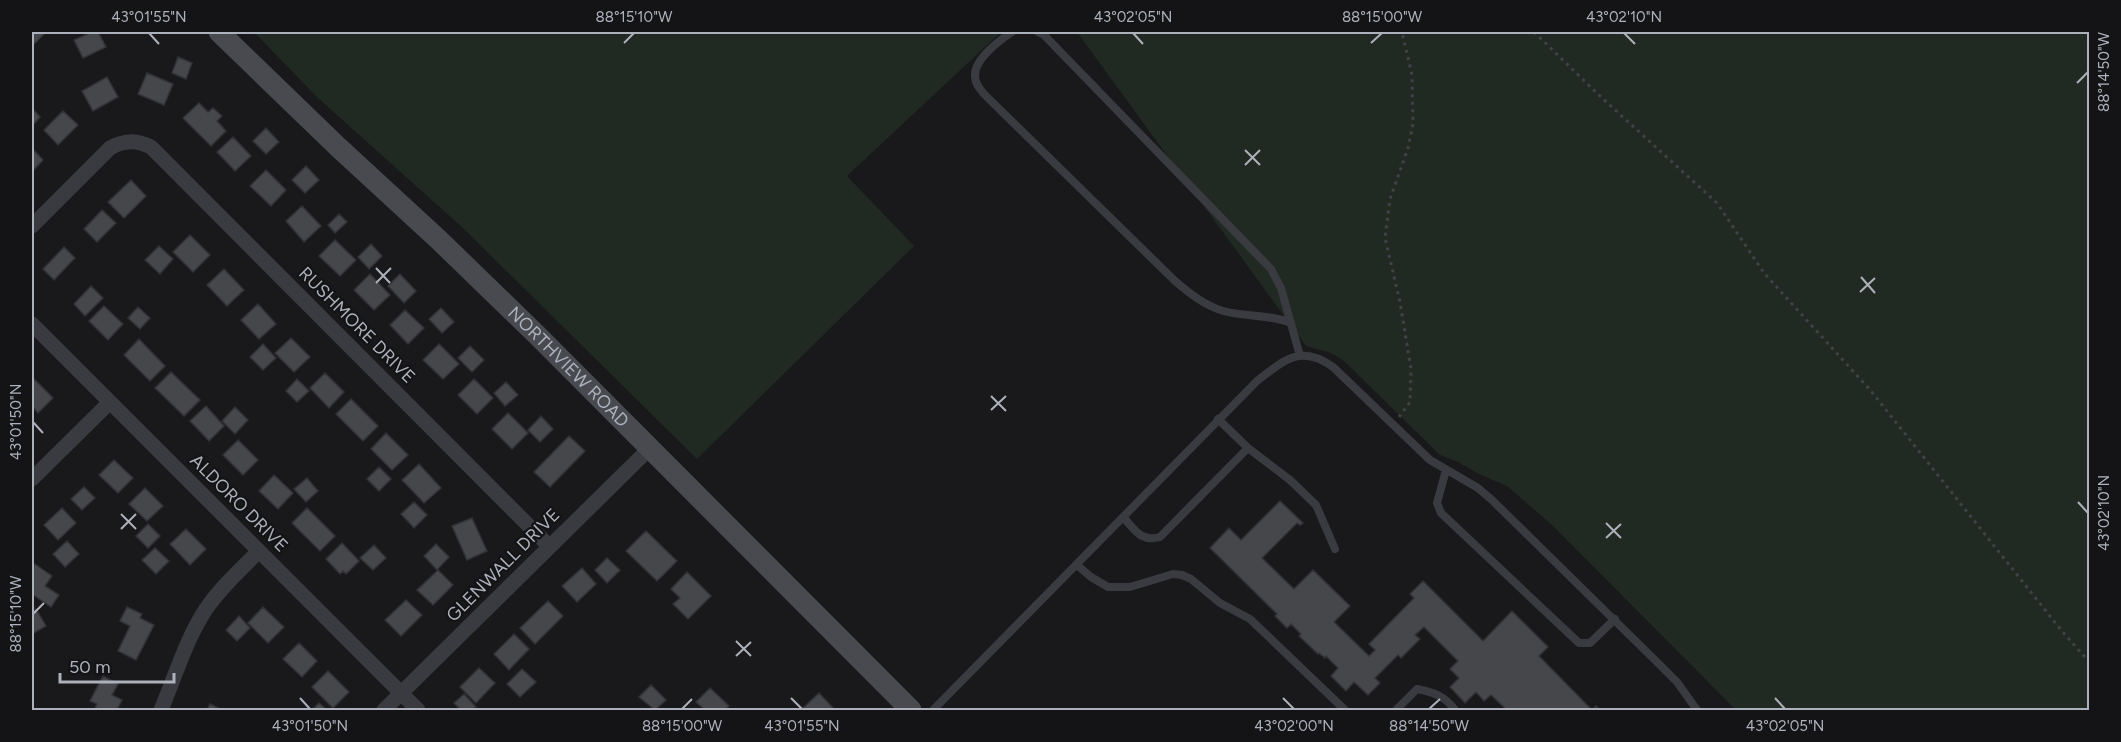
<svg xmlns="http://www.w3.org/2000/svg" width="2121" height="742" font-family="Figtree,sans-serif">
	<style>
		.park { fill: #212a22 }
		.building { fill: #46474b; stroke: #333337; stroke-width: 1.5 }
		.lines { fill: none; stroke-linecap: round; stroke-linejoin: round }
		.path { stroke: #404247; stroke-width: 3; stroke-dasharray: 3 4.5; stroke-linecap: butt }
		.lane { stroke: #3a3b40; stroke-width: 8 }
		.street { stroke: #3a3b40; stroke-width: 15 }
		.secondary { stroke: #484a50; stroke-width: 21 }
		.ticks { fill: none; stroke: #acb1bb; stroke-width: 2 }
		.labels { text-anchor: middle; stroke-width: 4.5; stroke-linejoin: round; paint-order: stroke }
		.street-label { font-size: 18px; fill: #acb1bb; stroke: #141416 }
		.neatline { fill: none; stroke: #acb1bb; stroke-width: 2 }
		.ticks-label { font-size: 15px; text-anchor: middle; fill: #acb1bb }
	</style>
	<rect width="100%" height="100%" fill="#19191b"/>
	<path class="park" d="M254,32H1001L847,176L914,246L697,459L463,228L318,98Z
		M1077,32H2089V710H1736L1552,525L1507,486L1479,474L1458,462L1440,455L1344,361L1331,353L1306,346Z"/>
	<path class="building" d="M32,32H46L32,46Z
		M92,32H98L106,47L83,58L74,40Z
		M178,57L192,63L186,79L172,73Z
		M147,73L173,84L164,105L138,94Z
		M107,77L118,97L93,111L82,91Z
		M199,103L208,112L213,108L222,116L217,121L226,131L211,146L183,118Z
		M32,108L40,117L32,126Z
		M63,111L78,125L58,145L44,130Z
		M266,128L279,142L266,154L253,141Z
		M233,137L251,156L235,171L217,152Z
		M32,148L43,160L32,172Z
		M306,166L319,180L305,193L292,180Z
		M266,170L286,190L271,206L250,186Z
		M131,180L146,196L124,218L108,202Z
		M302,206L321,226L304,242L286,221Z
		M102,210L116,223L97,242L84,229Z
		M339,214L347,222L335,233L328,225Z
		M190,235L210,255L193,272L173,252Z
		M335,240L356,260L340,276L319,256Z
		M371,244L382,256L369,269L358,257Z
		M159,246L173,259L160,274L145,260Z
		M64,247L75,258L54,280L43,269Z
		M224,269L244,290L227,306L207,285Z
		M370,274L390,295L374,310L354,290Z
		M400,274L416,291L404,303L388,286Z
		M91,286L103,298L85,316L74,304Z
		M258,304L276,324L259,339L241,320Z
		M104,306L123,324L108,340L89,321Z
		M138,307L150,318L140,329L128,318Z
		M441,308L454,322L442,333L429,319Z
		M405,310L424,328L408,344L390,325Z
		M291,338L310,357L294,372L275,353Z
		M139,339L165,366L150,381L124,355Z
		M263,344L276,358L263,370L250,357Z
		M439,344L459,364L443,379L423,360Z
		M470,346L484,360L472,372L458,358Z
		M171,372L200,400L184,416L155,388Z
		M325,373L344,392L329,408L310,388Z
		M33,378L53,398L38,413L32,406Z
		M297,379L309,391L297,402L286,391Z
		M474,379L493,398L477,414L458,395Z
		M506,382L518,395L505,406L494,393Z
		M351,399L378,426L363,441L336,414Z
		M206,406L224,426L209,441L190,421Z
		M235,407L248,420L235,434L222,421Z
		M508,413L528,433L512,449L492,429Z
		M541,416L553,429L540,442L528,430Z
		M386,433L408,455L392,470L371,449Z
		M569,436L585,451L550,487L534,472Z
		M238,440L258,460L243,475L223,455Z
		M114,460L133,478L118,493L99,475Z
		M419,464L441,488L424,503L402,480Z
		M379,467L391,479L379,491L367,479Z
		M274,475L293,493L278,509L259,491Z
		M307,478L318,491L306,502L294,489Z
		M84,487L95,498L82,510L71,499Z
		M145,488L163,506L147,521L129,504Z
		M1280,501L1303,523L1300,525L1297,523L1262,558L1294,589L1313,570L1350,606L1334,622L1369,656L1375,650L1369,644L1414,598L1410,594L1423,581L1483,641L1512,611L1548,647L1539,656L1592,710L1596,706L1600,710H1507L1491,695L1484,701L1476,692L1465,703L1450,687L1459,678L1450,669L1458,661L1424,627L1415,635L1420,639L1401,658L1398,655L1375,678L1380,683L1368,695L1354,682L1346,691L1331,676L1338,668L1326,656L1325,658L1319,653L1318,654L1299,636L1301,634L1291,624L1287,628L1275,616L1277,614L1210,548L1229,528L1241,540Z
		M414,502L427,515L414,528L401,514Z
		M62,508L76,523L58,540L44,525Z
		M307,508L335,536L320,551L292,523Z
		M472,518L487,551L467,560L452,526Z
		M148,524L160,536L148,548L136,536Z
		M186,529L206,549L190,565L170,544Z
		M646,531L677,561L657,581L626,551Z
		M67,541L79,554L65,567L53,554Z
		M342,543L359,561L346,574L343,571L340,574L326,559Z
		M436,544L449,557L437,570L424,556Z
		M374,545L386,558L373,570L360,558Z
		M155,548L169,561L156,574L142,560Z
		M607,558L620,570L607,583L595,570Z
		M35,564L52,576L45,586L59,595L51,607L32,594V568Z
		M582,568L596,584L577,602L562,586Z
		M438,570L453,585L433,605L417,590Z
		M687,572L711,596L688,619L673,604L680,598L671,589Z
		M406,600L422,615L401,636L385,620Z
		M548,601L563,616L535,644L520,628Z
		M127,607L142,614L140,618L154,625L136,660L118,651L130,626L120,621Z
		M263,607L284,627L268,643L248,623Z
		M36,609L46,626L32,634V611Z
		M239,616L250,628L237,641L226,630Z
		M514,634L529,649L509,670L494,654Z
		M299,643L317,661L302,677L283,659Z
		M479,668L495,683L476,703L460,687Z
		M522,669L536,682L520,697L507,684Z
		M328,671L349,692L333,708L312,687Z
		M103,676L118,684L112,695L122,700L117,710H94L97,704L90,701Z
		M651,685L666,700L655,710L639,697Z
		M710,688L729,706L725,710H705L696,702Z
		M819,693L835,710H805L803,708Z
		M464,694L476,707L472,710H461L454,703Z
		M319,703L327,710H312Z
		M210,704L222,710H207Z"/>
	<g class="lines">
		<path class="path" d="M1534,32L1602,98L1717,203L1764,273L1871,391L2061,630L2090,663
			M1399,417L1410,402L1411,369L1400,302L1385,238L1390,199L1408,148L1413,124L1412,75L1402,32"/>
		<path class="lane" d="M1012,32C1000,40 974,59 975,76C975,84 980,89 984,94L1175,281C1189,293 1204,305 1223,311C1245,317 1270,314 1291,323
			M1038,32L1044,35L1271,269L1281,288L1300,356
			M1218,419L1248,448L1290,480L1316,505L1335,549
			M1446,470L1437,503L1441,513L1579,643H1590L1615,619
			M1124,518C1136,531 1141,542 1160,537L1248,448
			M1077,565L1091,577L1108,587H1130L1173,574L1182,575L1191,579L1220,603L1250,619L1345,710
			M933,710L1257,381C1284,360 1301,344 1333,367L1430,460L1478,488L1492,500L1660,665L1677,682L1697,710
			M1396,710L1417,689C1433,692 1445,696 1455,710"/>
		<path class="street" d="M32,226L110,148C124,140 136,140 151,147L549,546
			M32,324L418,710
			M32,479L110,402
			M161,710C175,677 186,639 206,609C221,587 241,569 259,551
			M384,710L650,448"/>
		<path class="secondary" id="s1" d="M219,32L338,147L439,240L537,335L911,710"/>
	</g>
	<path class="ticks" d="M149,33L159,44M1133,33L1143,44M1624,33L1635,44M624,43L634,33M1371,43L1382,33M2077,83L2088,72M1245,150L1260,165M1245,165L1260,150M376,268L390,283M1861,277L1875,293M376,283L391,268M1860,292L1875,278M991,396L1006,411M991,410L1006,396M33,422L43,433M2078,502L2088,513M121,514L136,529M1606,523L1621,538M121,529L136,514M1606,538L1621,524M33,614L44,603M736,641L751,656M736,656L751,642M300,698L310,709M791,698L802,709M1283,698L1294,709M1775,698L1785,709M682,709L692,699M1429,709L1440,699"/>
	<g class="labels">
		<g class="street-label">
			<text transform="translate(357 325) rotate(45)" y="6">RUSHMORE DRIVE</text>
			<text dy="6" stroke="none"><textPath href="#s1" startOffset="484">NORTHVIEW ROAD</textPath></text>
			<text transform="translate(239 503) rotate(45)" y="6">ALDORO DRIVE</text>
			<text transform="translate(503 565) rotate(-45)" y="6">GLENWALL DRIVE</text>
		</g>
	</g>
	<rect width="2121" height="742" fill="none" stroke="#141416" stroke-width="66"/>
	<path d="M60 673v9h114v-9" fill="none" stroke="#acb1bb" stroke-width="3"/>
	<text x="69" y="673" font-size="18" fill="#acb1bb" stroke="#141416" stroke-width="4.5" paint-order="stroke">50 m</text>
	<rect x="33" y="33" width="2055" height="676" class="neatline"/>
	<g class="ticks-label">
		<text x="149" y="22">43°01'55"N</text>
		<text x="634" y="22">88°15'10"W</text>
		<text x="1133" y="22">43°02'05"N</text>
		<text x="1382" y="22">88°15'00"W</text>
		<text x="1624" y="22">43°02'10"N</text>
		<text transform="translate(2104 72) rotate(-90)" y="5">88°14'50"W</text>
		<text transform="translate(16 422) rotate(-90)" y="5">43°01'50"N</text>
		<text transform="translate(2104 513) rotate(-90)" y="5">43°02'10"N</text>
		<text transform="translate(16 614) rotate(-90)" y="5">88°15'10"W</text>
		<text x="310" y="731">43°01'50"N</text>
		<text x="682" y="731">88°15'00"W</text>
		<text x="802" y="731">43°01'55"N</text>
		<text x="1294" y="731">43°02'00"N</text>
		<text x="1429" y="731">88°14'50"W</text>
		<text x="1785" y="731">43°02'05"N</text>
	</g>
</svg>
